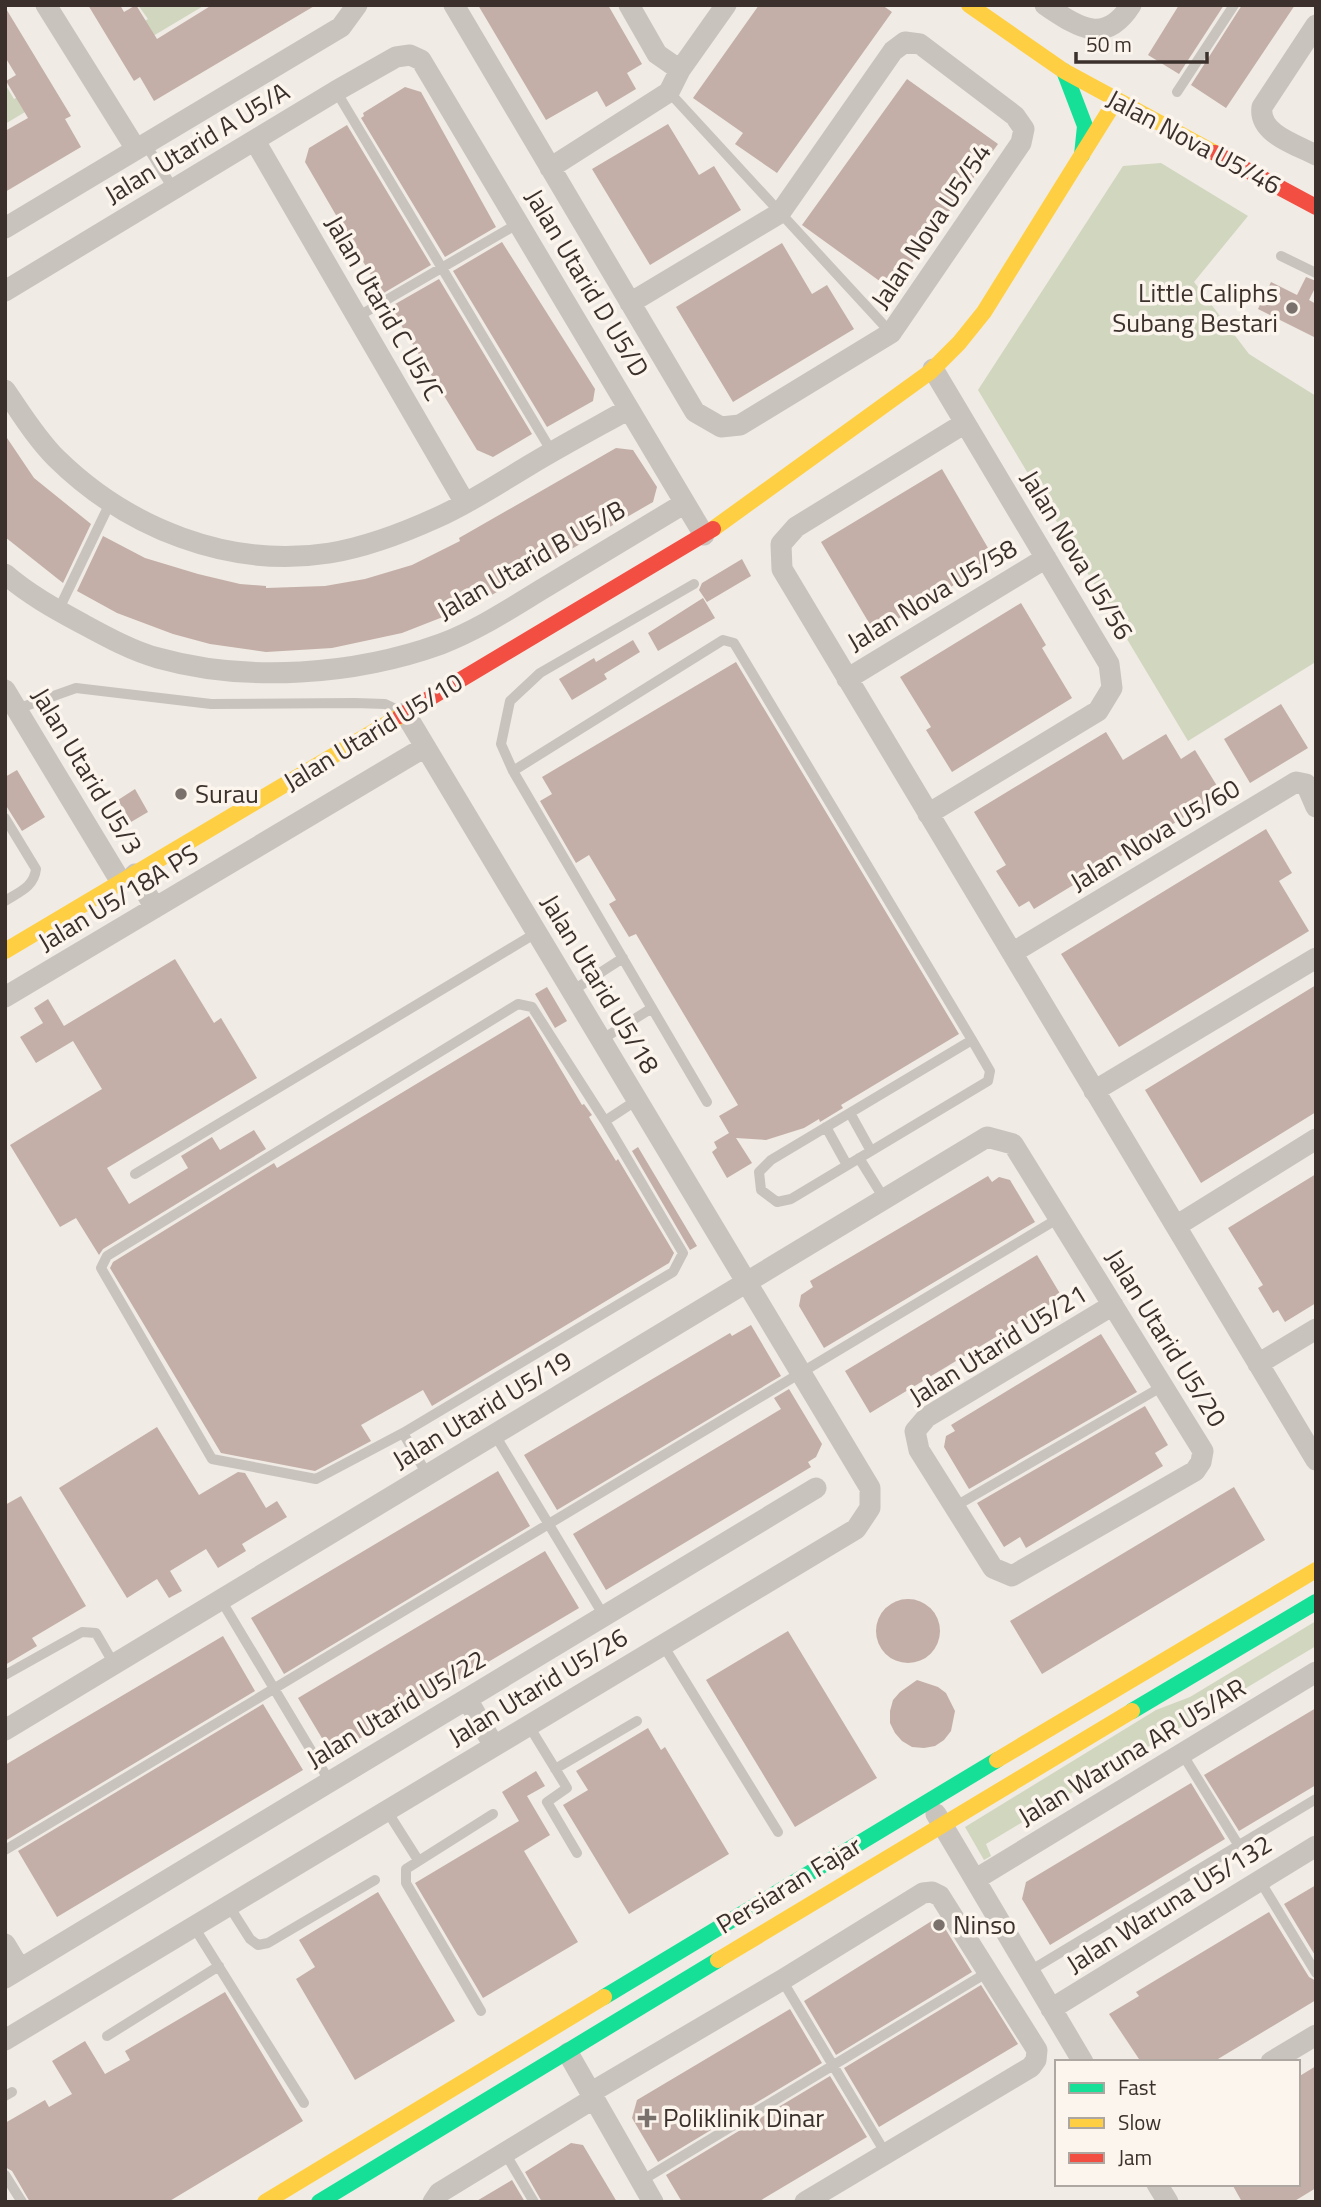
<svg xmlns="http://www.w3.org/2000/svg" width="1321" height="2207" font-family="'Titillium Web',sans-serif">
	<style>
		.green { fill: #d1d6bf }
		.building { fill: #c3afa7 }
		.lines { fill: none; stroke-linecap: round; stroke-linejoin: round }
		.lane { stroke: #c9c3be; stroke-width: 10 }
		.street { stroke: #c9c3be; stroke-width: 21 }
		.fast { stroke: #16e098; stroke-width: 16 }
		.slow { stroke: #ffcf43; stroke-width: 16 }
		.jam { stroke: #f24e42; stroke-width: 16 }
		.poi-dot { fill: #7a716c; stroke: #fbf5ee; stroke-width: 2.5 }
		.labels { text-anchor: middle; stroke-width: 7; stroke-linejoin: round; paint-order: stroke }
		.street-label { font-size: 26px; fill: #3b302b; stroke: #fbf5ee }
		.poi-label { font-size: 26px; fill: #3b302b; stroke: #fbf5ee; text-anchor: start }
	</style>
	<rect width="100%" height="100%" fill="#f0ebe5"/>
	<path class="green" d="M138,5H205L143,42L134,27L148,19Z
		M5,84L14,99L22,95L30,109L5,124Z
		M1161,163L1248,216L1194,282L1249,354L1316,396V651L1314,663L1188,741L978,390L1123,166Z
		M1316,1621V1646L986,1844L991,1856L984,1860L965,1827L1156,1710L1190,1697Z"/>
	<path class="building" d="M88,5H120L124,12L136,5L157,39L212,5H316L154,101L140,77L134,81Z
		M478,5H608L642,64L627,73L636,89L606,107L597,91L546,120Z
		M759,5H882L892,12L777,173L735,144L743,133L693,98Z
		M1179,5H1224L1179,74L1148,55Z
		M1242,5H1295L1226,108L1191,85Z
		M5,7L71,116L65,119L81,147L5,192V131L28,118L6,81L16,75L5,57Z
		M907,79L998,144L892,290L802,225Z
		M405,87L421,92L496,227L445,257L361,118L364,116L363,113Z
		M668,124L699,175L714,166L741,210L650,265L592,169Z
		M347,125L431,265L382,294L305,162L309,148Z
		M502,242L595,389L593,401L547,427L453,271Z
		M782,243L812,294L827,285L854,329L733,402L676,307Z
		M1306,277L1316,281V286L1309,300L1316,304V338L1258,309L1271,282L1297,295Z
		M439,279L532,434L493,457L477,450L390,307Z
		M5,435L34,478L91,524L63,583L5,537Z
		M616,448L633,450L657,487L653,502L476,604L402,633L332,648L266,652L210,644L173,634L117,613L77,591L103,536L145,558L198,574L240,584L266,586V588L325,586L365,579L412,565L460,541L459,538Z
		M942,469L995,560L875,633L821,542Z
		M742,559L751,576L707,602L699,590L702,583Z
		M703,598L715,618L658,651L648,633Z
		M1021,603L1046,645L1042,648L1072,698L952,772L926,730L931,727L900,677Z
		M633,640L640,652L604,674L607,679L572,700L559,679L594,658L596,662Z
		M736,662L959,1034L841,1105L843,1108L820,1122L819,1119L804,1128L766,1140L736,1138L752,1163L727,1178L712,1152L717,1148L714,1142L729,1133L719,1116L738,1105L636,934L629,937L609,904L616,900L589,855L576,863L540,801L552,794L542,777Z
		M1281,704L1308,748L1250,783L1224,739Z
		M1106,732L1123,760L1166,734L1181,759L1195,750L1222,794L1034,909L1029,901L1019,907L996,871L1006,865L974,812Z
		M17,770L45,817L22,831L5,804V777Z
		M135,789L148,812L131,822L118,800Z
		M1266,829L1292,873L1279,881L1309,931L1119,1047L1061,954Z
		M175,959L214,1023L221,1018L257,1078L107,1168L129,1204L188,1168L181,1156L212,1137L220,1150L254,1130L266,1149L103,1249L99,1255L76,1218L60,1227L10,1145L102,1089L73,1041L36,1063L20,1037L43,1023L34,1008L48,999L64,1026Z
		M1316,985V1112L1201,1183L1145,1090Z
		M547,987L567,1021L555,1028L535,994Z
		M529,1016L582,1105L584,1104L592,1115L589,1117L616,1161L618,1159L674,1253L669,1263L432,1406L423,1390L361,1425L371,1441L315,1471L221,1453L110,1268L113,1262L274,1163L277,1168Z
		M638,1147L697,1246L690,1250L632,1151Z
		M1316,1174V1303L1285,1322L1278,1310L1273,1313L1258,1288L1263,1285L1228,1228Z
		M988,1176L992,1182L999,1177L1010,1180L1035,1222L824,1348L799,1306L801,1295L813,1287L810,1281Z
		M1037,1255L1062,1297L870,1413L845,1371Z
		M751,1325L781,1376L557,1510L524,1455L730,1333L732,1336Z
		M1101,1334L1137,1392L969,1489L944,1447L946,1436L955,1431L951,1425Z
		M789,1389L822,1444L816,1457L808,1462L811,1467L606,1590L573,1534L781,1409L774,1398Z
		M1145,1406L1168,1445L1155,1453L1163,1466L1026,1548L1020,1537L1004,1547L977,1503Z
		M157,1427L199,1495L238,1472L245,1473L266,1508L277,1501L287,1517L242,1544L246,1551L218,1568L206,1549L170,1571L182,1591L169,1598L157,1579L127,1598L59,1488Z
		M498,1471L530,1526L284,1674L251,1618Z
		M1234,1487L1265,1540L1042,1674L1010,1621Z
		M21,1496L86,1606L32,1638L37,1646L5,1665V1505Z
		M545,1551L579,1608L332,1755L298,1698Z
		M876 1631a32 32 0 1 1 64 0a32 32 0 1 1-64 0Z
		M788,1631L877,1778L795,1827L706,1680Z
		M223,1636L255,1691L5,1841V1765Z
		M917,1680L938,1687L946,1693L955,1711L951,1731L944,1740L935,1746L924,1748L912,1747L902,1741L895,1733L890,1723V1711L893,1700L900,1692Z
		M263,1704L303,1770L57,1917L18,1851Z
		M1316,1708V1785L1239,1831L1204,1775Z
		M648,1728L661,1750L665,1747L729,1854L629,1914L563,1805L588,1790L576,1771Z
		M536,1771L545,1786L527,1796L550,1835L524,1851L578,1942L483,1998L415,1883L519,1821L502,1792Z
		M1191,1783L1225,1839L1050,1945L1022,1899L1026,1882Z
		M1316,1885V1957L1284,1904Z
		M378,1892L455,2021L355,2080L296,1979L315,1967L299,1940Z
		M1269,1912L1309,1977L1316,1981V2000L1213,2062H1141L1109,2014L1139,1996L1136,1992Z
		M938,1917L972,1972L836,2055L804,2001Z
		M981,1985L1018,2044L879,2127L844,2068Z
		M225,1992L303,2121L168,2202H30L12,2171L5,2167V2123L45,2100L49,2107L72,2094L52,2061L85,2041L105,2074L130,2060L125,2051Z
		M790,2009L822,2063L658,2162L632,2118L637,2100Z
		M1316,2066V2188L1293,2202H1242L1232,2184H1298V2077Z
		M830,2076L867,2137L758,2202H682L666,2175Z
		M571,2143L583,2145L617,2202H542L525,2172Z
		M512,2180L525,2202H475Z"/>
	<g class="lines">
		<path class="lane" d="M336,91L552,452
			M669,92L891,333
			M1177,92L1234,5
			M145,143L174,190
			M1281,256L1316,273
			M357,317L519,223
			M694,584L540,673L510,701L501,744L513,771L707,1102
			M58,611L110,503
			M17,709L76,688L211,704L355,703L385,704L400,711
			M513,771L723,640L734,643L972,1040
			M5,818L36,869C34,887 19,892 5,901
			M572,991L623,958
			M518,1004L532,1007L605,1121L683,1253L673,1272L403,1433L316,1479L212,1459L101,1268L107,1256Z
			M601,1040L652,1008
			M972,1040L990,1071L988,1081L791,1199L777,1202L761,1190L759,1172L771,1160Z
			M850,1113L871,1151
			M605,1121L637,1100
			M826,1127L847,1165
			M859,1158L885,1200
			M135,1174L536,933
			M403,1433L428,1476
			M495,1435L604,1616
			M954,1507L1163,1386
			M221,1600L330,1782
			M663,1645L778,1832
			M5,1675L82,1632L96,1633L114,1664
			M529,1726L567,1788L547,1802L577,1853
			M1183,1755L1239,1846
			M555,1769L637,1721
			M387,1811L418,1860
			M5,1850L1059,1218
			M1260,1881L1316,1973
			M229,1906L250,1939L258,1945L268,1943L375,1880
			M194,1927L304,2103
			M1028,1972L1316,1799
			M782,1980L886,2154
			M481,2011L406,1883V1869L493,1814
			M107,2036L219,1966
			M5,2096L12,2092
			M505,2153L534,2202
			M5,2175L22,2202
			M641,2181L988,1972"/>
		<path class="street" d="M46,5L136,149
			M454,5L695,412L721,427L740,425L891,333L1021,143L1024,129L1015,116L920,44L905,42L893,51L780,213L630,303
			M629,5L657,54L680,70
			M1045,5C1077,26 1104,47 1131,5
			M1316,25L1262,107C1258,134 1297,145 1316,155
			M255,141L465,503
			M550,168L669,92L680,70L726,5
			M5,228L341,27L357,5
			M5,291L336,91L396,57L410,55L421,60L704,535
			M5,390C21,413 36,438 56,458C127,528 229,569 330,553C366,547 403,533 436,518C468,504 498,484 528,466C561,446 595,428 629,409
			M965,423L796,527L781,544L782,569L1316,1460
			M5,574C28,594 55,609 81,623C105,636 132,651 158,658C247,683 355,675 441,644C478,630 511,608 544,588C591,560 638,531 685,503
			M847,679L1046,558
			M5,690L121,882
			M928,814L1098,711L1112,688L1109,664L933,369
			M135,874L155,908
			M1012,953L1296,782L1306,784L1316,807
			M5,997L425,747
			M1094,1091L1316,958
			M1176,1226L1316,1139
			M1258,1364L1316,1329
			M467,1699L494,1746
			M5,1730L987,1137L1013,1144L1203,1451L1201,1462L1195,1471L1012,1576L993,1568L919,1450L915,1431L927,1417L1113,1305
			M936,1814L1083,2062
			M976,1879L1316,1672
			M5,1944L20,1969
			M5,1978L816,1488
			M1051,2009L1316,1846
			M5,2040L856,1529L870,1508V1488L405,713
			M568,2053L653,2202
			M1271,2062L1316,2035
			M590,2093L782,1980L923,1893L932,1892L940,1896L1037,2050L1036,2060L1031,2067L805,2202
			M1157,2184L1168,2202
			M433,2202L439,2193L593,2099"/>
		<path class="fast" d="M1064,71L1085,126L1082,155
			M1132,1711L1316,1602
			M604,1997L997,1760
			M319,2202L718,1960"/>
		<path class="slow" d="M969,5L1064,71L1215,153
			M713,529L930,372L959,343L984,312L1116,100
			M5,951L400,716
			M997,1760L1316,1570
			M718,1960L1132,1711
			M265,2202L604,1997"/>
		<path class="jam" d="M1215,153L1316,207
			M400,716L713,529"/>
	</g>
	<g class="poi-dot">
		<circle cx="1292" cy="308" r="7"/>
		<circle cx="181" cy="794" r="7"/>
		<circle cx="939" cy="1925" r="7"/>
		<path d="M643.5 2107.5h7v7h7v7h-7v7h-7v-7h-7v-7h7z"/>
	</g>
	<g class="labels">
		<g class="street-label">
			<text transform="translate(1194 142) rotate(28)" y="9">Jalan Nova U5/46</text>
			<text transform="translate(197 143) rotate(-31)" y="9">Jalan Utarid A U5/A</text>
			<text transform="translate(931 226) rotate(-56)" y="9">Jalan Nova U5/54</text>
			<text transform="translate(587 283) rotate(59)" y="9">Jalan Utarid D U5/D</text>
			<text transform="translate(384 308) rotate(60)" y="9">Jalan Utarid C U5/C</text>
			<text transform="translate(1077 555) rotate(59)" y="9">Jalan Nova U5/56</text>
			<text transform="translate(531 560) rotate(-30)" y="9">Jalan Utarid B U5/B</text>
			<text transform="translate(932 595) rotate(-31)" y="9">Jalan Nova U5/58</text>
			<text transform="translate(373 732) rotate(-31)" y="9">Jalan Utarid U5/10</text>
			<text transform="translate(87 771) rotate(59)" y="9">Jalan Utarid U5/3</text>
			<text transform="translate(1155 835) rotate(-31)" y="9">Jalan Nova U5/60</text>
			<text transform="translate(118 898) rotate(-31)" y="9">Jalan U5/18A PS</text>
			<text transform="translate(600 984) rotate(59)" y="9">Jalan Utarid U5/18</text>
			<text transform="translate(1166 1338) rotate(58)" y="9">Jalan Utarid U5/20</text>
			<text transform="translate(998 1345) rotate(-32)" y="9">Jalan Utarid U5/21</text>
			<text transform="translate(482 1410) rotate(-31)" y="9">Jalan Utarid U5/19</text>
			<text transform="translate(538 1687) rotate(-31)" y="9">Jalan Utarid U5/26</text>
			<text transform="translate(396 1709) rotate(-31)" y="9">Jalan Utarid U5/22</text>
			<text transform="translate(1132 1752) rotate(-31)" y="9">Jalan Waruna AR U5/AR</text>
			<text transform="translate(789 1885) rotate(-31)" y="9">Persiaran Fajar</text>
			<text transform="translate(1169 1904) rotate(-32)" y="9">Jalan Waruna U5/132</text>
		</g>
		<g class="poi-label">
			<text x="1278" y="302" text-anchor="end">Little Caliphs<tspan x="1278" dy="30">Subang Bestari</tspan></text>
			<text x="195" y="803">Surau</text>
			<text x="953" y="1934">Ninso</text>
			<text x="663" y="2127">Poliklinik Dinar</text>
		</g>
	</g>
	<rect width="1321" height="2207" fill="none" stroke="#3b302b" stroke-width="14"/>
	<rect x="1055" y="2060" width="245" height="126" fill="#fbf5ee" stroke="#aea6a0" stroke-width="2"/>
	<rect x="1069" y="2083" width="35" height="10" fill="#16e098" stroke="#aea6a0" stroke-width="2"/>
	<text x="1118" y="2095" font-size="21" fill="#3b302b">Fast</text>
	<rect x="1069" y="2118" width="35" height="10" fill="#ffcf43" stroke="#aea6a0" stroke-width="2"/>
	<text x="1118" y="2130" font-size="21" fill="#3b302b">Slow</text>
	<rect x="1069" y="2153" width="35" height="10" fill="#f24e42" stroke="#aea6a0" stroke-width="2"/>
	<text x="1118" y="2165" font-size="21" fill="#3b302b">Jam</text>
	<path d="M1076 52v10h131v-10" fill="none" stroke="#3b302b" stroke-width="3.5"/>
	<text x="1086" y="52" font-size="21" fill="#3b302b" stroke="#fbf5ee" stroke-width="5" paint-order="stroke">50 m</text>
</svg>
